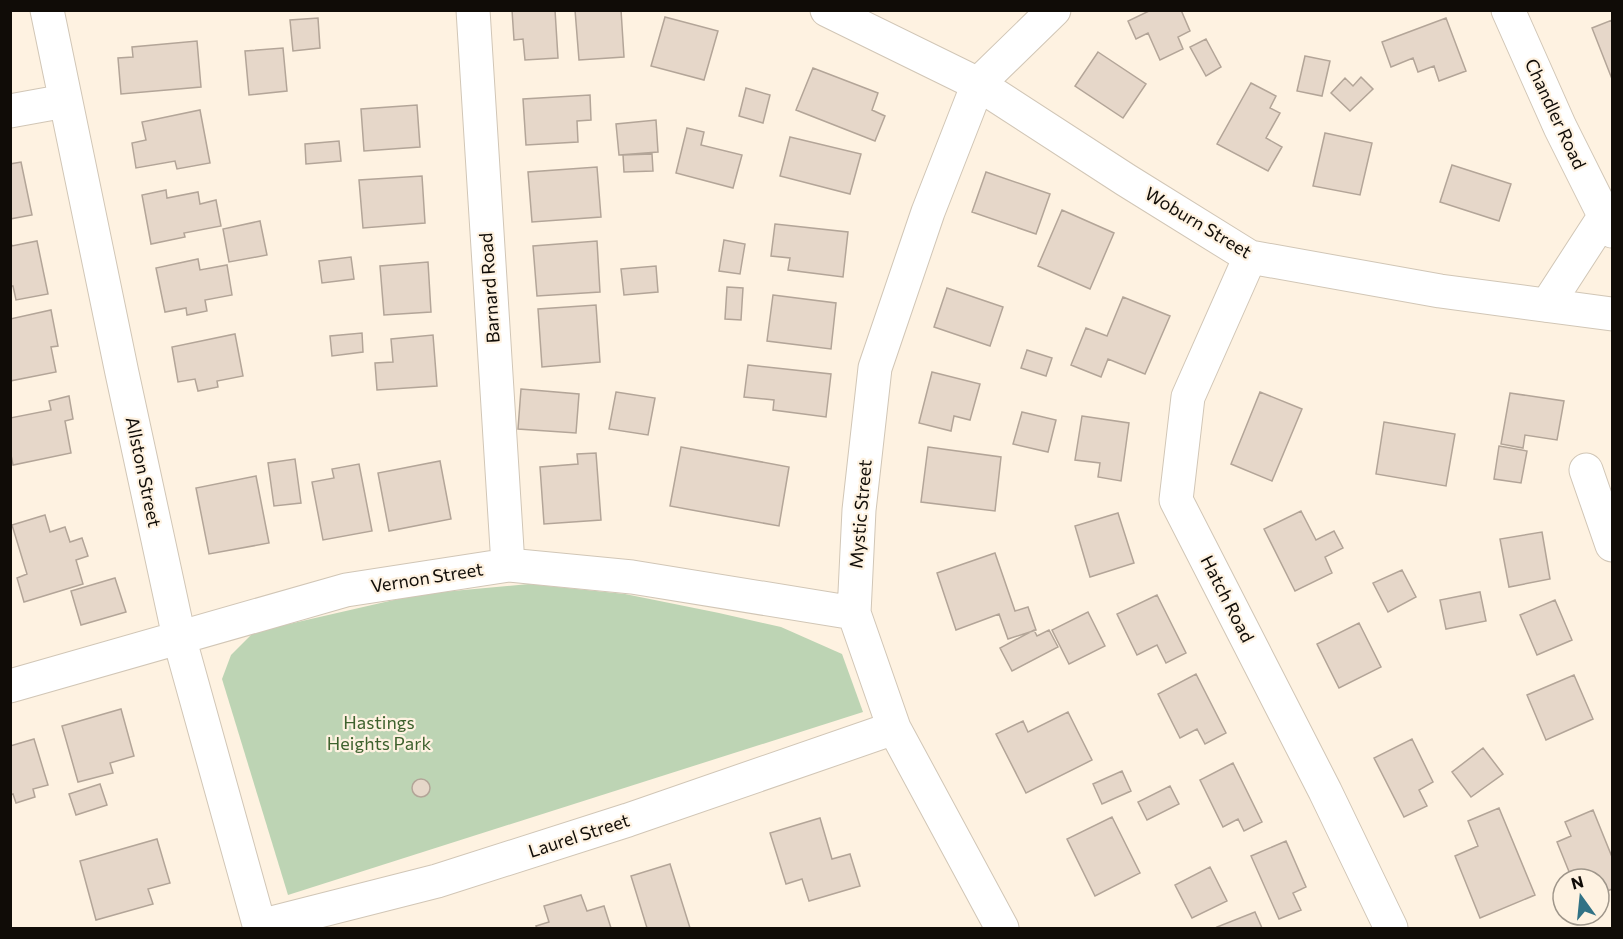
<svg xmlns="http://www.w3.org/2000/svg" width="1623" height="939" font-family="Commissioner,sans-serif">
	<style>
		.green { fill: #bdd4b4 }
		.building { fill: #e6d7c9; stroke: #b3a598; stroke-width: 1.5 }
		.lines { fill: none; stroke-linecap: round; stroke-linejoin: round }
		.street-casing { stroke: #d1c6b6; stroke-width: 35 }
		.secondary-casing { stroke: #d1c6b6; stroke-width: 35 }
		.street { stroke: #fff; stroke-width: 33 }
		.secondary { stroke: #fff; stroke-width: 33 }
		.labels { text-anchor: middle; stroke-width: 4.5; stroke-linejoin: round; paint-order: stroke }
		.street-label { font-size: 18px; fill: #100c07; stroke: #fef2e1 }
		.park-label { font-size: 18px; fill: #3e622e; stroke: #fef2e1 }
	</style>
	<rect width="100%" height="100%" fill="#fef2e1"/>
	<path class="green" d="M529,584L625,594L719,613L781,627L842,654L863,712L288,895L222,679L231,655L254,632L420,594Z"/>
	<path class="building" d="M512,10H555L558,58L525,60L523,39L514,40Z
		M575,10H621L624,57L579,60Z
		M1151,10H1181L1190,31L1178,37L1183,49L1160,60L1148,33L1136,39L1128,21Z
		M665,17L718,31L704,80L651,66Z
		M318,18L320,48L293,51L290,20Z
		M1446,18L1466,71L1439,81L1434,66L1418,72L1413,58L1391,67L1382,42Z
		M1612,20V79L1592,28Z
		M1206,39L1221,67L1206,76L1190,47Z
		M197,41L201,87L121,94L118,58L133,57L132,47Z
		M283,48L287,91L249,95L245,51Z
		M1098,52L1146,84L1123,118L1075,86Z
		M1305,56L1330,61L1322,96L1297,91Z
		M813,68L878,93L872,110L885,116L875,141L796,110Z
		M1361,77L1373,89L1350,111L1331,93L1345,78L1353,86Z
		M1251,83L1276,96L1270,108L1280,113L1266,138L1282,147L1268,171L1217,144Z
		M746,88L770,95L763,123L739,116Z
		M590,95L591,120L577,121L578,142L526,145L523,99Z
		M417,105L420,147L364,151L361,109Z
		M200,110L210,163L177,169L175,161L136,168L132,143L146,140L142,122Z
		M656,120L658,152L619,155L616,124Z
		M687,128L704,132L701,145L742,155L733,188L676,173Z
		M1325,133L1372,143L1360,195L1313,186Z
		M790,137L861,154L850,194L780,176Z
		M339,141L341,161L306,164L305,144Z
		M652,154L653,171L624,172L623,155Z
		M21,162L32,215L10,219V164Z
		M1452,165L1511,184L1499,221L1440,202Z
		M597,167L601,217L532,222L528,172Z
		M986,172L1050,194L1036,234L972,212Z
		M422,176L425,223L363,228L359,180Z
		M166,190L167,198L198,192L200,204L216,200L221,226L184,233L185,237L151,244L142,195Z
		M1062,210L1114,233L1090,289L1038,266Z
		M260,221L267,255L229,262L223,229Z
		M775,224L848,232L843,277L788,270L790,258L771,256Z
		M10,240L12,246L37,241L48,294L16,300L13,286H10Z
		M724,240L745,244L740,274L719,271Z
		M597,241L600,292L537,296L533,246Z
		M351,257L354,279L322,283L319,261Z
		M198,259L200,270L227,265L232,295L205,300L207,311L187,315L186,308L165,312L156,268Z
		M428,262L431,312L384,315L380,266Z
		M656,266L658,292L624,295L621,269Z
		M727,287L743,288L741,320L725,319Z
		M947,288L1003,307L990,346L934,327Z
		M773,295L836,303L831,349L767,341Z
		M1123,297L1170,316L1145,374L1108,359L1101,377L1071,365L1086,328L1107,336Z
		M596,305L600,362L542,367L538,309Z
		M51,310L58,346L51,347L56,372L10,381V319Z
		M362,333L363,352L332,356L330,336Z
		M235,334L243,376L217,381L218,387L198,391L195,379L178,382L172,347Z
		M433,335L437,386L377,390L375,363L393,362L391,339Z
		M1027,350L1052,358L1046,376L1021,368Z
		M748,365L831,374L826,417L773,410L774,400L744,397Z
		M932,372L980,384L970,420L954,416L951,431L919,423Z
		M521,389L579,394L576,433L518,429Z
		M616,392L655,398L648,435L609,429Z
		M1260,392L1302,409L1272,481L1231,464Z
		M1510,393L1564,401L1557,440L1525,435L1523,448L1501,444Z
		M69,396L73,419L65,421L71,453L13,465L10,450V418L51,410L49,401Z
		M1022,412L1056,420L1048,452L1013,444Z
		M1082,416L1129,423L1121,481L1098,477L1100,463L1075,460Z
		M1384,422L1455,434L1446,486L1376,474Z
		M1499,446L1527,451L1521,483L1494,479Z
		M681,447L789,467L779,526L670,506Z
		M928,447L1001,457L995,511L921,502Z
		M596,453L601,520L544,524L540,467L578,464L577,454Z
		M295,459L301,503L274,506L268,463Z
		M440,461L451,519L389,531L378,473Z
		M359,464L372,531L323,540L312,482L334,478L332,469Z
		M256,476L269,543L209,554L196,488Z
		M1301,511L1316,540L1334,531L1343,548L1325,557L1332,573L1295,591L1264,529Z
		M1118,513L1134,563L1090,577L1075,526Z
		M45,515L50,532L65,527L70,542L82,538L88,556L76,560L83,584L24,602L17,578L27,574L12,525Z
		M1542,532L1550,579L1509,587L1500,539Z
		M995,553L1015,611L1028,607L1036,630L1008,639L999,614L956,630L937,573Z
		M1402,570L1416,597L1388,612L1373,583Z
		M115,578L126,612L81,625L71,591Z
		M1480,592L1486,621L1446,629L1440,600Z
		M1157,595L1186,653L1166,663L1157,645L1137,655L1117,614Z
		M1555,600L1572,640L1537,655L1520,615Z
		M1088,612L1105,646L1069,664L1052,630Z
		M1359,623L1381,667L1339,688L1317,644Z
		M1034,630L1037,636L1049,630L1058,647L1012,671L1000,648Z
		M1196,674L1226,733L1205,744L1197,729L1180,738L1158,694Z
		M1574,675L1593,719L1546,740L1527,695Z
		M121,709L134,756L110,763L113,773L78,782L62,726Z
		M1068,712L1092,760L1026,793L996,734L1023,721L1028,732Z
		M34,739L48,785L33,789L35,797L16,803L13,794L10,795V746Z
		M1412,739L1433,782L1419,790L1427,806L1404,817L1374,758Z
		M1483,748L1503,774L1471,797L1452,772Z
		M1233,763L1262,822L1244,831L1238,819L1223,827L1200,780Z
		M1122,771L1131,791L1102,804L1093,784Z
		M412 788a9 9 0 1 1 18 0a9 9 0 1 1-18 0Z
		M100,784L107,805L76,815L69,794Z
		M1170,786L1179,804L1147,820L1138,802Z
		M1499,808L1535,895L1480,918L1455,856L1478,846L1468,821Z
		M1593,810L1612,857V889L1599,895V879H1572L1557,842L1571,836L1565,822Z
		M1112,817L1140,873L1095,896L1067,839Z
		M820,818L832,859L850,854L860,886L809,901L802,879L786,884L770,833Z
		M157,839L170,883L148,889L153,904L96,920L80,861Z
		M1286,841L1306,887L1293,893L1301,910L1279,919L1251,856Z
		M670,864L690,928H647L631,876Z
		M1210,867L1227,901L1192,918L1175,885Z
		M581,895L587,911L604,906L611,928H537L536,926L549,922L544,906Z
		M1255,912L1262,928H1218L1217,927Z"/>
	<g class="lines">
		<g class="street-casing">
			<path id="street" d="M47,10L122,373L179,637L260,928
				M473,10L508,565
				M1508,10L1560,127L1612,231
				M10,111L65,101
				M1250,257L1188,397L1176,500L1325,791L1391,928
				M1547,305L1604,217
				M1586,470L1612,545
				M10,686L346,590L508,565L632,577L854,613
				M260,926L437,881L628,820L894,728
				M1002,928L894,728L854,613L859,510L875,368L928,212L978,84L1054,10"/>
		</g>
		<g class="secondary-casing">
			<path id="secondary" d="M827,10L978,84L1126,180L1250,257L1440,291L1612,314"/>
		</g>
		<use href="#street" class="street"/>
		<use href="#secondary" class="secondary"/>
	</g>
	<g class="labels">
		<g class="street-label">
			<text transform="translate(1555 114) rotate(65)" y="6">Chandler Road</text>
			<text transform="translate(1198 223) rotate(31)" y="6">Woburn Street</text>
			<text transform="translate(490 288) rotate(-94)" y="6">Barnard Road</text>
			<text transform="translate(143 472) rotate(78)" y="6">Allston Street</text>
			<text transform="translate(861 514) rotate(-85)" y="6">Mystic Street</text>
			<text transform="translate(427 578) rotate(-9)" y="6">Vernon Street</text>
			<text transform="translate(1227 599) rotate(63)" y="6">Hatch Road</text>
			<text transform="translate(579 836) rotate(-18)" y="6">Laurel Street</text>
		</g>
		<g class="park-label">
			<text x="379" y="729">Hastings<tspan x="379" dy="21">Heights Park</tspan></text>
		</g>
	</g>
	<rect width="1623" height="939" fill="none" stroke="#100c07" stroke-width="24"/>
	<g transform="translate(1581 897) rotate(345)"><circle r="28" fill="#fef2e1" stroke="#9f968a" stroke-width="1.5"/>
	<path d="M0-4.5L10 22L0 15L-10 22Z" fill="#317285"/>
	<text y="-9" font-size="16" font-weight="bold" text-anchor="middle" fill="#100c07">N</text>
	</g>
</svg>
